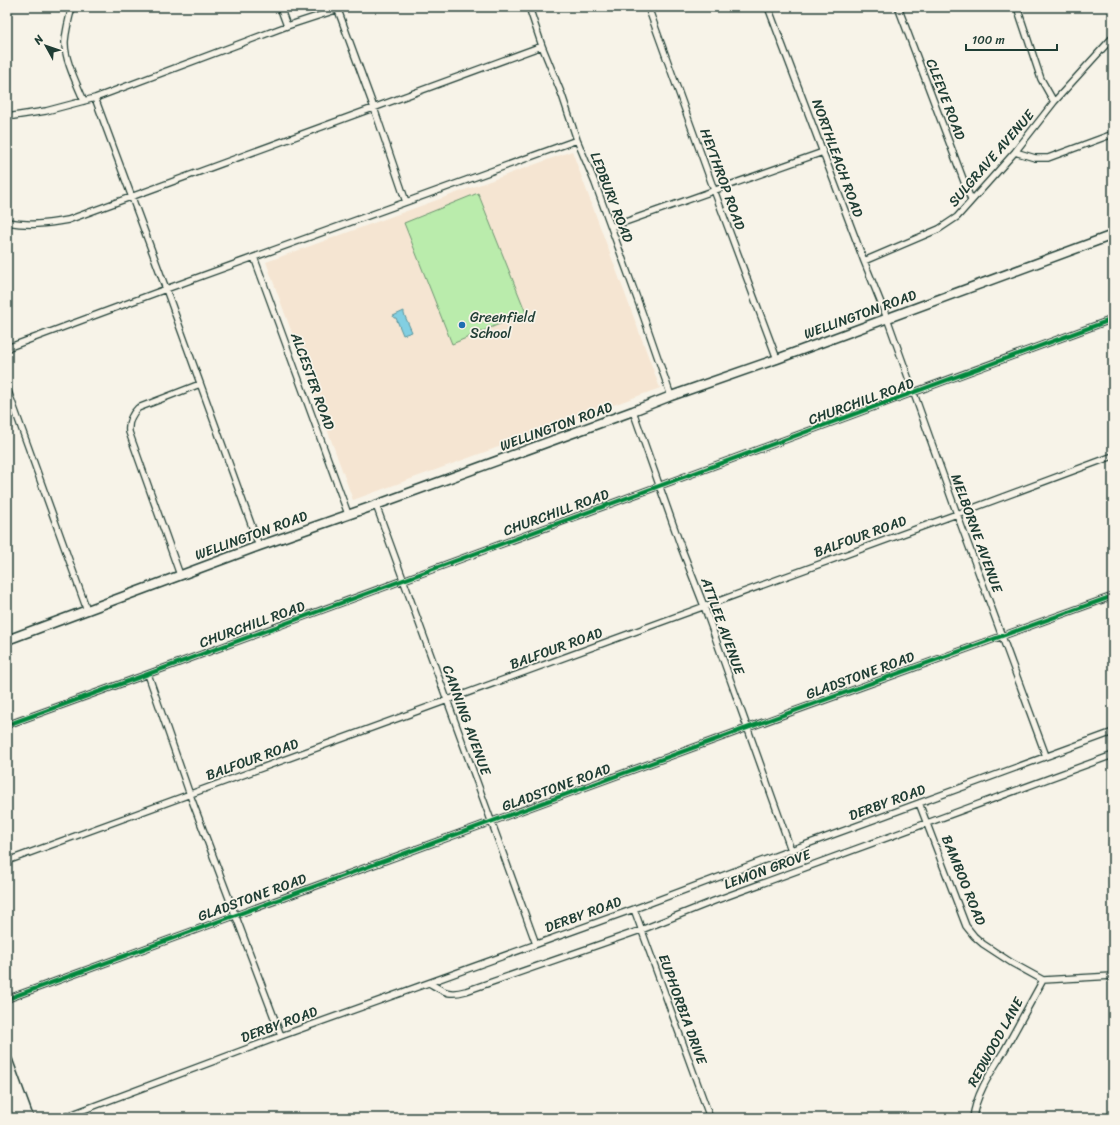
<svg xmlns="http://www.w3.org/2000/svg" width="1120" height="1125" font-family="Sriracha,sans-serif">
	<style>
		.built { fill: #f5e5d2 }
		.green { fill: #baecac; stroke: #6c9470 }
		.water { fill: #82cfe2; stroke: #5a959c }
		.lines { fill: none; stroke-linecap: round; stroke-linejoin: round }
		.minor-casing { stroke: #1f3d34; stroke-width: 8 }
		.secondary-casing { stroke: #1f3d34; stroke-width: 11 }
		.trunk-casing { stroke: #1f3d34; stroke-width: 13 }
		.minor { stroke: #f7f3e8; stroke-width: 5.5 }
		.secondary { stroke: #f7f3e8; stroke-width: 8 }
		.trunk { stroke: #f7f3e8; stroke-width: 10 }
		.cycleway-casing { stroke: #f7f3e8; stroke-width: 6 }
		.cycleway { stroke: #00873e; stroke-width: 4 }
		.poi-dot { fill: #1f6fb2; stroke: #f7f3e8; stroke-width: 1.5 }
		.labels { text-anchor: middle; stroke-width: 3.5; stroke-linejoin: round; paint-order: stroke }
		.street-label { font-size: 14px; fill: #1f3d34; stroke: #f7f3e8 }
		.poi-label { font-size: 14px; fill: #1f3d34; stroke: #f7f3e8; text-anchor: start }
	</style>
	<rect width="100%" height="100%" fill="#f7f3e8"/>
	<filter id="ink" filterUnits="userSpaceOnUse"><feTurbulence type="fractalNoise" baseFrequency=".025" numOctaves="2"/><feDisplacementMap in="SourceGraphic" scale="8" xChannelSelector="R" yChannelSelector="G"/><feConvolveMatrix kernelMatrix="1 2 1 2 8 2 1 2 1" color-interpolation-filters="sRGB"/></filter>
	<g filter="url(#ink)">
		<path class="built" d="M572,151L660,388L353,500L266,262Z"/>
		<path class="green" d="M478,193L526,313L452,344L404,223Z"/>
		<path class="water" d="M404,311V314L412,332L403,335L396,318H394L393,316Z"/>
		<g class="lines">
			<g class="minor-casing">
				<path id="minor" d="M72,7C69,18 66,30 65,41C64,59 77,84 84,101
					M280,7L287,26
					M529,7L542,46L562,95L577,140L595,183L643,315L671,396
					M648,7L714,190L777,359
					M768,7L864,261L887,318L957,514L1046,756
					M898,7L971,200
					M1017,7L1041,79L1054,102
					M338,10L374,108L406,202
					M95,98L166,289L259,546
					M7,117L46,111L95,98L287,26L345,7
					M1015,152L1035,158H1048L1113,134
					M7,222C29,226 46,224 68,220L542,46
					M611,227L823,152
					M254,257L348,514
					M864,261L939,229L957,217L1015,152L1054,102L1113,37
					M7,348L166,289L577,140
					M7,388L87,610
					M633,411L681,547L704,606L791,850
					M376,505L536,944
					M180,575L129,432C128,423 131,415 138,408L200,384
					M148,674L190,795L281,1036
					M7,725L148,674L1113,319
					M919,803L966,926L974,936L983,944L1012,963L1043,980L1113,976
					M7,861L957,514L1113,456
					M634,909L710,1118
					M429,983C445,992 448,996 466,991L641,930L714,901L1113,755
					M7,999L747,728L1113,596
					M62,1118L281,1036L634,909L791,850L1113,732
					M973,1118C976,1094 991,1072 1004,1051C1017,1027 1030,1004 1043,980"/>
			</g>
			<g class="secondary-casing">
				<path id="secondary" d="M7,640L259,546L376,505L633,411L671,396L777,359L1113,235"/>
			</g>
			<g class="trunk-casing">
				<path id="trunk" d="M7,1061L28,1118
					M7,1088L18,1118"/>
			</g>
			<use href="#minor" class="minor"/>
			<use href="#secondary" class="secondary"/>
			<use href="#trunk" class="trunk"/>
			<g class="cycleway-casing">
				<path id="cycleway" d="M7,725L148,674L1113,319
					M7,999L747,728L1113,596"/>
			</g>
			<use href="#cycleway" class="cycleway"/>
		</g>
	</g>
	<circle class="poi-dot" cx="462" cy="325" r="4"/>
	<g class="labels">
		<g class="street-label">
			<text transform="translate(946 99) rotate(69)" y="5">CLEEVE ROAD</text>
			<text transform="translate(838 158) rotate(70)" y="5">NORTHLEACH ROAD</text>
			<text transform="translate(991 158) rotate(-49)" y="5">SULGRAVE AVENUE</text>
			<text transform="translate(723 179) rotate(70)" y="5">HEYTHROP ROAD</text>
			<text transform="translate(612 197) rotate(69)" y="5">LEDBURY ROAD</text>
			<text transform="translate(860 314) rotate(-20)" y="5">WELLINGTON ROAD</text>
			<text transform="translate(313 381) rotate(70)" y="5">ALCESTER ROAD</text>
			<text transform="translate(861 401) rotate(-20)" y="5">CHURCHILL ROAD</text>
			<text transform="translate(556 426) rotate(-20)" y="5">WELLINGTON ROAD</text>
			<text transform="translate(556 512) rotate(-20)" y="5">CHURCHILL ROAD</text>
			<text transform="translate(977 533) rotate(70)" y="5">MELBORNE AVENUE</text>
			<text transform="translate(251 535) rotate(-20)" y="5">WELLINGTON ROAD</text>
			<text transform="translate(860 536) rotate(-20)" y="5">BALFOUR ROAD</text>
			<text transform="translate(252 624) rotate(-20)" y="5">CHURCHILL ROAD</text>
			<text transform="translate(723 626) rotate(70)" y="5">ATTLEE AVENUE</text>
			<text transform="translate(556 648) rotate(-20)" y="5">BALFOUR ROAD</text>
			<text transform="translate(860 675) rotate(-20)" y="5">GLADSTONE ROAD</text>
			<text transform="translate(467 720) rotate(70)" y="5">CANNING AVENUE</text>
			<text transform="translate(252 759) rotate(-20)" y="5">BALFOUR ROAD</text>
			<text transform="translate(556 787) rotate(-20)" y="5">GLADSTONE ROAD</text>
			<text transform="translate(887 802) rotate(-20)" y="5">DERBY ROAD</text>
			<text transform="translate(767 869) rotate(-20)" y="5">LEMON GROVE</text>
			<text transform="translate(964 880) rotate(68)" y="5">BAMBOO ROAD</text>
			<text transform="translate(252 897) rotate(-20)" y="5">GLADSTONE ROAD</text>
			<text transform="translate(583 914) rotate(-20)" y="5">DERBY ROAD</text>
			<text transform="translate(683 1009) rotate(70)" y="5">EUPHORBIA DRIVE</text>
			<text transform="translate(279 1024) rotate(-20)" y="5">DERBY ROAD</text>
			<text transform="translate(995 1042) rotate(-61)" y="5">REDWOOD LANE</text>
		</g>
		<g class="poi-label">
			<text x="470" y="322">Greenfield<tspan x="470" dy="16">School</tspan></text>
		</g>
	</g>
	<rect width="1120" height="1125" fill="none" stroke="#f7f3e8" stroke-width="24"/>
	<rect x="12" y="12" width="1096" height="1101" fill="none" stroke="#1f3d34" stroke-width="1.5" filter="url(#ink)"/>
	<g transform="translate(46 46) rotate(310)" stroke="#f7f3e8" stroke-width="3" paint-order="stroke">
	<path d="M0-3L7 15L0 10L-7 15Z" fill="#1f3d34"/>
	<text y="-6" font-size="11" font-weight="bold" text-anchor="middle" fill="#1f3d34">N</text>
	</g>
	<path d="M966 44v6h91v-6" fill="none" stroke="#1f3d34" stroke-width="2"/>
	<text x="972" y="44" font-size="12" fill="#1f3d34" stroke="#f7f3e8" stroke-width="3" paint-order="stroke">100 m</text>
</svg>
